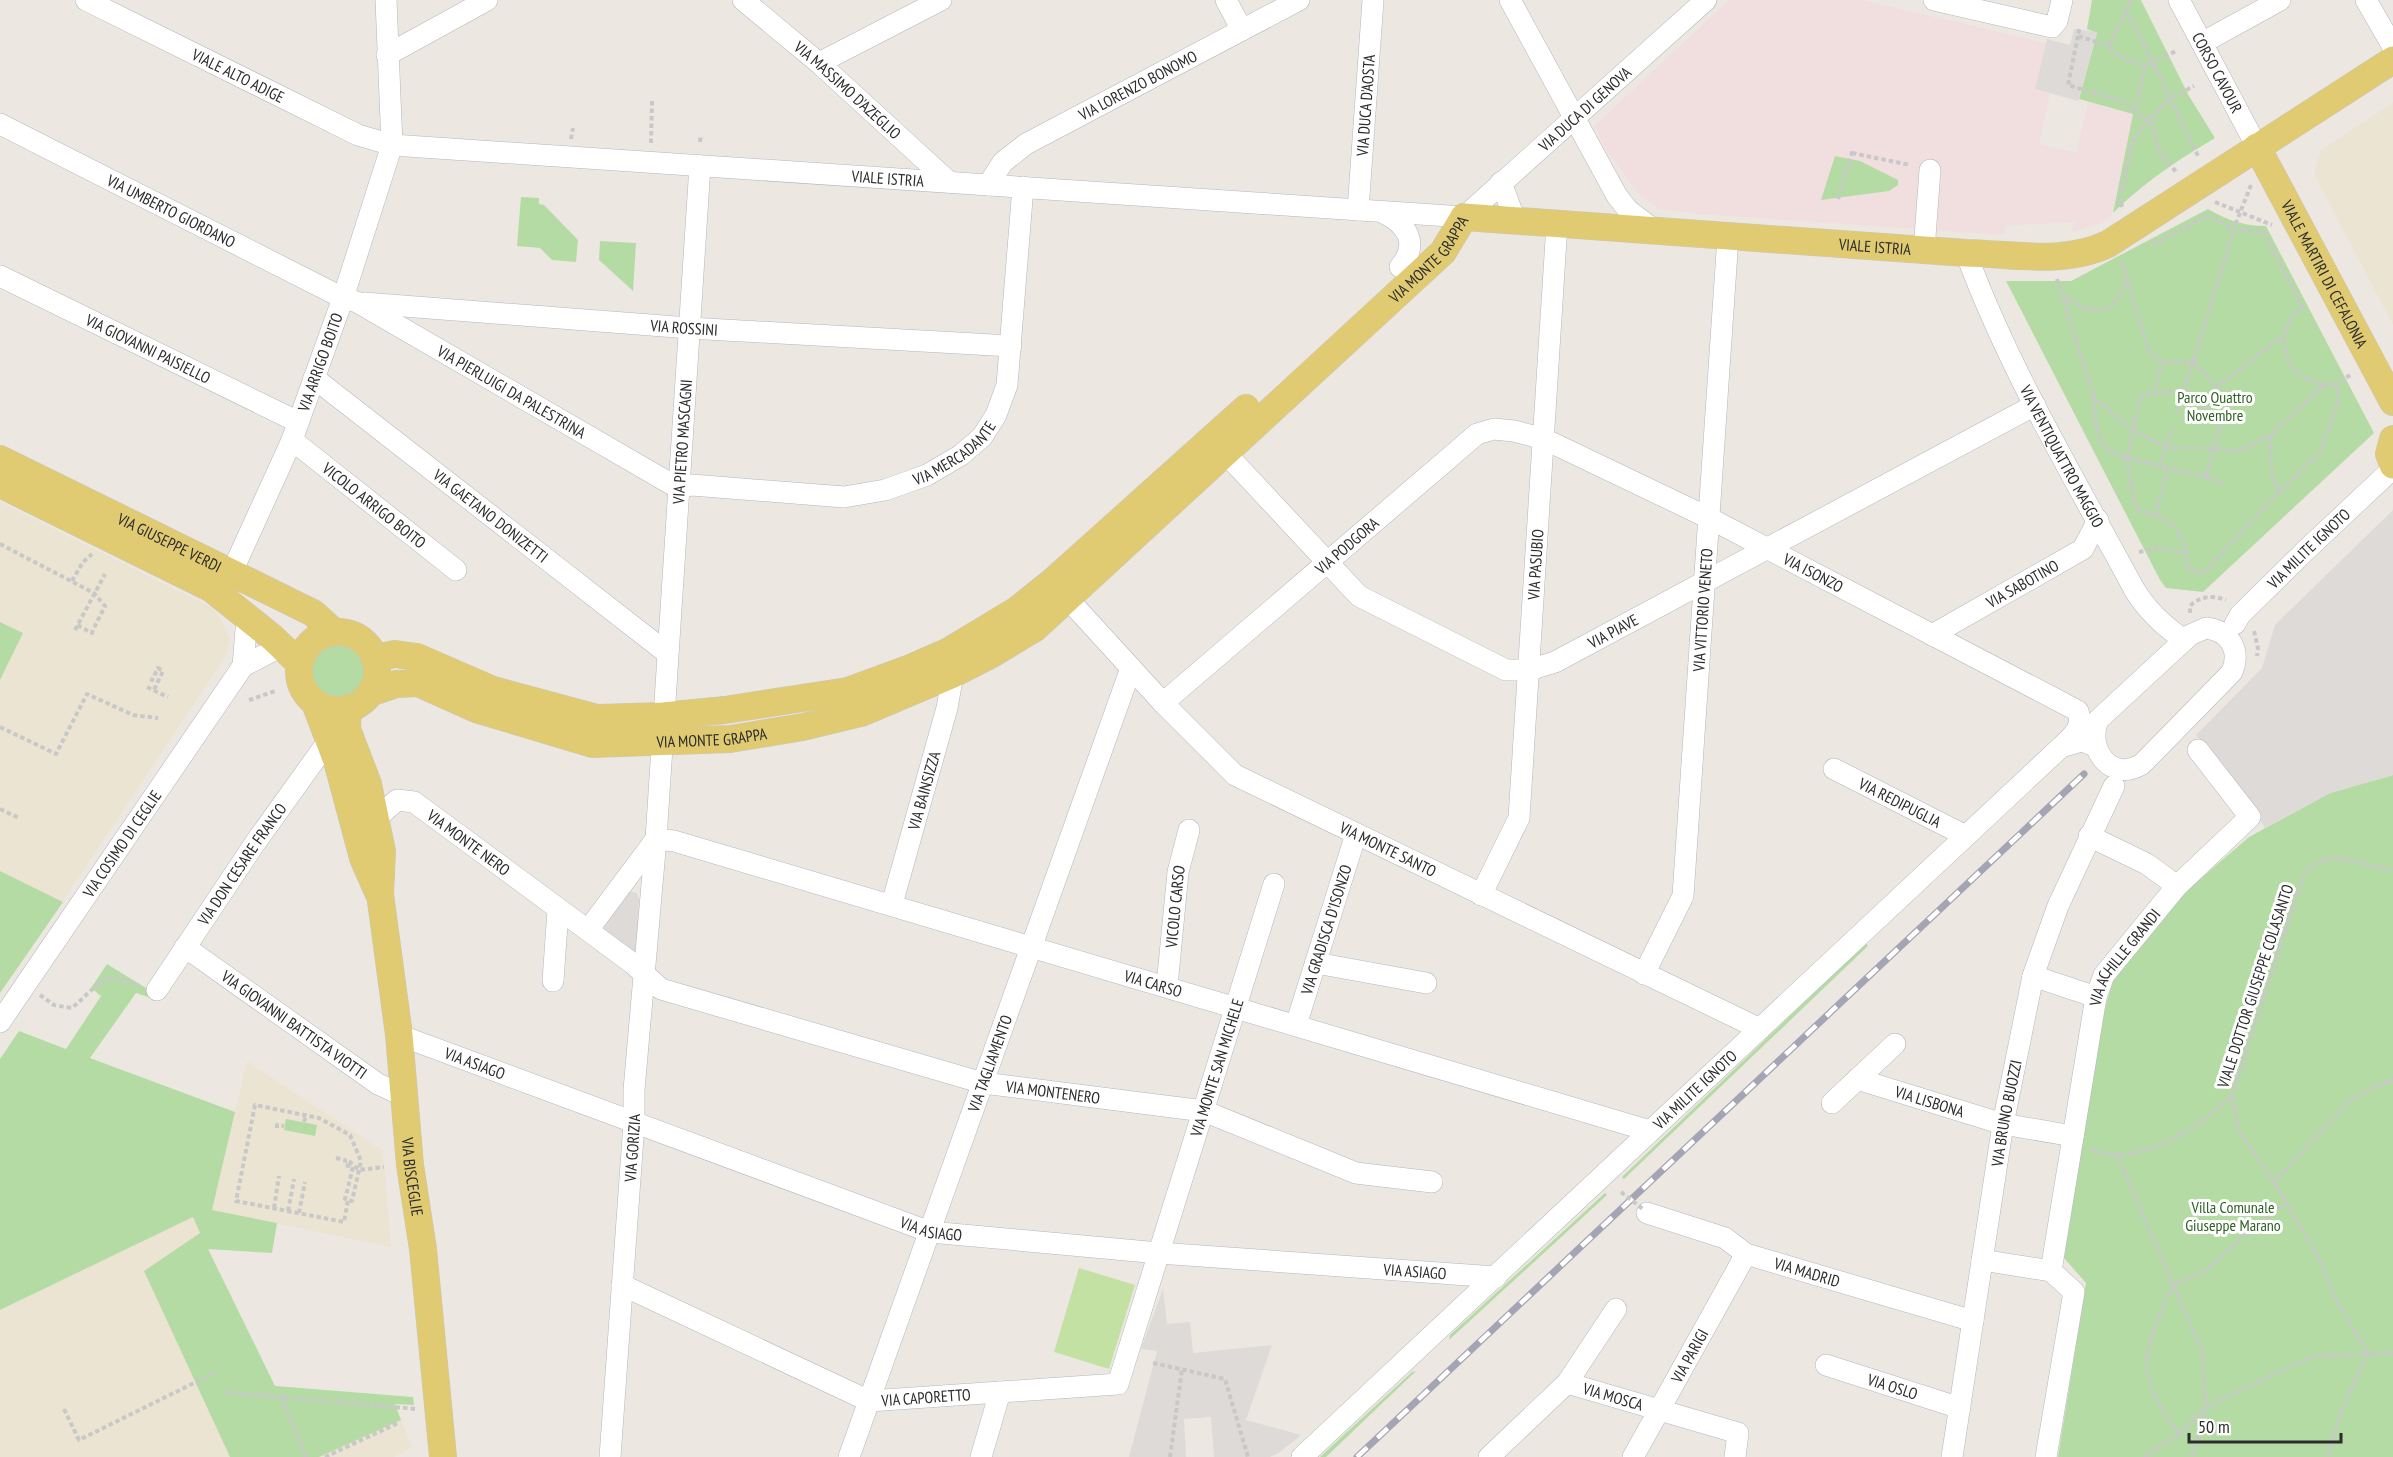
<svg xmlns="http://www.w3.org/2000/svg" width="2393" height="1457" font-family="'PT Sans Narrow',sans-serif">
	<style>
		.education { fill: #ebe4d3 }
		.medical { fill: #f1dfdf }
		.green { fill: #b5dba4 }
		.pitch { fill: #c3e1a2 }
		.plaza { fill: #dddad7 }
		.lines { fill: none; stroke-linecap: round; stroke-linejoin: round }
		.minor-casing { stroke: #b4b6be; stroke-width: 22 }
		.major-casing { stroke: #c8c8c8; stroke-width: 28 }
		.path { stroke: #c8c8c8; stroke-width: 4; stroke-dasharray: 4.5 3; stroke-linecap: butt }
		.minor { stroke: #fff; stroke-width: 21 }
		.major { stroke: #e0cb72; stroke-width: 27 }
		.rail-casing { stroke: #a4a5b4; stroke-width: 7 }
		.rail { stroke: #fff; stroke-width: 4.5; stroke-dasharray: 14; stroke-linecap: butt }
		.path-bridge { stroke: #c8c8c8; stroke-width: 4; stroke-dasharray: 4.5 3; stroke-linecap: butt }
		.labels { text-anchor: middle; stroke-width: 6; stroke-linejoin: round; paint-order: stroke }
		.street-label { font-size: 16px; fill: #2c2c2c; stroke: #fff }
		.park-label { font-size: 16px; fill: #2e6124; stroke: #fff }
	</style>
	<rect width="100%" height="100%" fill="#ece8e1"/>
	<path class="education" d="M2393,103V325L2314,174L2321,150Z
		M0,502L213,608L223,622L230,641L225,657L14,975L0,968Z
		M247,1061L383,1151L391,1247L212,1210Z
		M193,1217L275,1386L392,1396L412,1447L394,1457H0V1310Z"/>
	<path class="medical" d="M1729,0H1862L2046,43L2035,89L2050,94L2039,144L2076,153L2088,102L2133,114L2112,215L2100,224L2072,232L2074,222L2006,226L2004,235L1699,214L1658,209L1639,194L1607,151L1594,126Z"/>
	<path class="green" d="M2092,0H2141L2189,96L2215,138C2175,162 2146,181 2113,213L2133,114L2079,99L2097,33L2087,29Z
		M1835,156L1860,161L1898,180V185L1889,191L1821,200Z
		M521,197L539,198V204L544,205L578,240L576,262L552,260L540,248L517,246Z
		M2208,209C2227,220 2243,226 2266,226L2374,433L2203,592L2166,588L2160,580L2006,281H2071Z
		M600,241L636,243L633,291L599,260Z
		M0,622L23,633L0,680Z
		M312 671a26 26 0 1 1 52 0a26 26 0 1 1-52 0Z
		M2393,775V1457H2058L2086,1283L2064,1258L2102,1019L2113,981L2185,892L2249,837L2330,793Z
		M0,871L63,902L0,993Z
		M1866,943L1868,946L1624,1179L1622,1177Z
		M107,964L146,988L160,1001L136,993L90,1058L235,1112L212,1210L277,1223L272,1253L208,1249L275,1386L413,1397L414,1405L395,1404L401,1420L319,1457H230L144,1271L200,1233L193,1217L0,1310V1059L19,1031L66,1049L101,996L91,988Z
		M286,1119L317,1125L315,1136L284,1130Z
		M1605,1193L1607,1195L1449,1340L1450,1335Z
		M1416,1371L1326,1457H1320L1412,1372Z"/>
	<path class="pitch" d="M1079,1268L1135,1285L1109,1369L1054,1352Z"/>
	<path class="plaza" d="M2074,29L2097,32L2078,101L2035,89L2047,39L2070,45Z
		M2393,510V775L2330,793L2265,828L2249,801L2196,735L2262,668L2275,625Z
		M628,891L637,893L639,899L637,957L598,927Z
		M1163,1289L1167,1324L1190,1322L1193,1353L1272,1345L1246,1420L1301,1435L1280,1452L1270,1457H1214L1211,1417L1184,1419L1186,1457H1129L1157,1351L1141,1349Z"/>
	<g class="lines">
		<g class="minor-casing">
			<g id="minor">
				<path id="s1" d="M86,0L358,135L392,145L1464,217L1478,216"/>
				<path id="s2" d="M743,0L819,63L949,182"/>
				<path d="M1226,0L1242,30"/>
				<path d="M1510,0L1617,196L1628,210L1657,232"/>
				<path d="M1934,0L2052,27L2057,21L2062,0"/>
				<path id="s3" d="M2179,0L2257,147"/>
				<path d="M2366,0L2393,47"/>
				<path d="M2202,43L2280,0"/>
				<path d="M387,55L487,0"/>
				<path d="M819,63L941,0"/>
				<path id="s4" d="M0,124L343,298L357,302L678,488"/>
				<path d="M1501,182L1512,212"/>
				<path id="s5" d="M988,185L1003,162L1026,144L1299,0"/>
				<path id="s6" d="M1358,210L1373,0"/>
				<path d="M1382,212C1407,224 1420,243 1400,267"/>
				<path id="s7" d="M1464,217L1706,0"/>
				<path d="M1924,250L1930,170"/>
				<path id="s8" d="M1966,253C2009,370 2075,479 2134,589C2146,609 2165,627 2184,640"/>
				<path id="s9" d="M0,276L298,422"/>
				<path id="s10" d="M364,303L689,328L1011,346"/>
				<path id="s11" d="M314,378L667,653"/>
				<path id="s12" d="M292,440L456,570"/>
				<path id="s13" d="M1216,443L1359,596L1506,670H1529L1555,662L2035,405"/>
				<path id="s14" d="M678,488L692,485L844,497L885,490L927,475L961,455L982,437L996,415L1007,385L1023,187"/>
				<path id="s15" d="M231,574L292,440L343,298L392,145L386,0"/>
				<path id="s16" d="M1057,587L1163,703L1235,775L1760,1029"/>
				<path id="s17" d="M2235,624L2240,615L2305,551L2386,475"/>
				<path d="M2206,628C2230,631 2241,650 2232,672L2142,764C2111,783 2086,749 2098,720L2190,635Z"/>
				<path id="s18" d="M1932,635L2083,549L2098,520"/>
				<path d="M243,666L247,617"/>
				<path id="s19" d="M1163,703L1477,434L1494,429L1514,431L1544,439L1709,518L2078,711C2084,728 2072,736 2061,747"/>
				<path id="s20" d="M1834,769L1966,836"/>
				<path id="s21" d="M377,818L397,800L414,802L632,963L661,989L983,1083L1204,1111L1356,1173L1432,1182"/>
				<path d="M2089,836L2147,864L2177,886"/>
				<path id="s22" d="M656,839L674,841L1650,1131"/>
				<path id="s23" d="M1481,895L1519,818L1557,224"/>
				<path id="s24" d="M892,904L947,708L953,674"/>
				<path d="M588,930L656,839"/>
				<path id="s25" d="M185,947L378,1084L404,1096"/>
				<path d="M1316,963L1426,983"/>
				<path id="s26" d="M1644,974L1683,896L1728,237"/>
				<path d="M2033,976L2096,997"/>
				<path d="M553,981L558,910"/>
				<path id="s27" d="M1167,986L1178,872L1189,830"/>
				<path id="s28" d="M157,990L255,843L329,740"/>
				<path id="s29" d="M0,1022L243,666L282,646"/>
				<path id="s30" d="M1296,1025L1356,834"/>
				<path id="s31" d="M399,1035L930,1232L1159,1253L1496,1277"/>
				<path id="s32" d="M1857,1079L2003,1124L2073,1136"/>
				<path d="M1832,1103L1895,1044"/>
				<path id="s33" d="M1647,1213L1725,1238L1746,1254L1973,1321"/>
				<path d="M1982,1260L2051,1271"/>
				<path id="s34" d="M622,1285L869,1401L1118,1384L1274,884"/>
				<path id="s35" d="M1826,1365L1960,1408"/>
				<path id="s36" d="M1567,1383L1738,1433L1735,1457"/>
				<path id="s37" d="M610,1457L634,1123V1090L656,839L700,166"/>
				<path id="s38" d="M849,1457L1131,668"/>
				<path d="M981,1457L1000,1392"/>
				<path id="s39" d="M1302,1457L2061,747L2082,741L2095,746"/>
				<path d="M1489,1457L1567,1383L1616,1309"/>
				<path id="s40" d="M1633,1457L1746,1254"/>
				<path id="s41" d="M1952,1457L2003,1124L2033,976L2058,906L2114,786"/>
				<path id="s42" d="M2046,1457L2074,1292L2051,1271L2096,997L2104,975L2177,886L2250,817L2198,750"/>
			</g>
		</g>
		<g class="major-casing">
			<g id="major">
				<path id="s43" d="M2257,147L2393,402"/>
				<path id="s44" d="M1464,217L1966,253C2013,254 2064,265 2108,244L2393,60"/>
				<path d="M2393,439L2389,454L2393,465"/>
				<path id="s45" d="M0,459L313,613L334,632"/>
				<path d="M0,484L212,589L273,638L299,663"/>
				<circle cx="338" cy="671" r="39"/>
				<path d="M375,658L395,654L417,657L493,690L597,718L663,716L725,710L848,691L908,669L949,651L1017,610L1052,582L1246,408"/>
				<path id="s46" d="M370,693L396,684L418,683L476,709L593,744L730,739L803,727L861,713L953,674L992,654L1035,628L1443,252L1464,217"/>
				<path d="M315,703L337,761L363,858L378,892"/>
				<path id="s47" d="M348,708L347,729L368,784L382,851L380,894L399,1035L410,1165L423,1249L443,1457"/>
			</g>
		</g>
		<path class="path" d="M2131,0L2109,46C2116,58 2132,62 2145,66
			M2127,10L2199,158
			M2079,29L2078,36L2109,46
			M2078,36L2068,85L2124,102L2142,118L2151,121L2160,153L2177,173
			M2135,111L2145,66L2176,51
			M571,139L573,128
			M700,142L701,135
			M651,143L652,101
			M1852,153L1910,165
			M2251,185L2236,223L2193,362L2218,386L2283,336L2288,362L2301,376L2324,385L2336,384L2352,374
			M1838,199L1853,149
			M2215,202L2272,225
			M2122,207L2120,199L2132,143L2140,131L2169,99L2194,86
			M2153,245L2207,216L2234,229L2264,233L2303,308L2294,313L2283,336
			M2122,262L2149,352L2162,362
			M2057,279L2094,398L2132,429L2166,448H2215L2233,451L2244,449L2270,435
			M2064,296C2092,316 2114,318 2126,281
			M2324,385L2270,435C2271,455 2269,475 2279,492L2320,453L2339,398L2336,384
			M2154,393L2183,391L2209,412
			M2094,398C2096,428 2094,448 2127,458L2135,507L2139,511L2155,515
			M2177,413L2193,362H2162L2154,393L2140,397L2127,458L2206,477L2221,423L2209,412L2218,386
			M2160,466L2172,428
			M2168,468L2155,515C2179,525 2188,544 2187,569L2203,573L2279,492
			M2206,477L2223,483
			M0,544L94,593L105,606L93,630L92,633L77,625
			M2139,552L2158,548L2187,554
			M72,581L83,562L92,554
			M2190,613V606C2200,596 2212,595 2226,600
			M75,630L105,574
			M2254,631L2258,648L2257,656
			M150,679L152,680L158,668L163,671L154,690
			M147,687L168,697
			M249,700L275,691
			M0,727L56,754L87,694L133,715L158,718
			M0,809L19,818
			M40,995L54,1005L72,1008C98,986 103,968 139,986
			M2232,1097L2239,1131L2274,1182L2317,1255L2338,1303L2368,1354L2343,1406L2327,1457
			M304,1122L306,1115
			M277,1128V1125L284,1126
			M2091,1150C2100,1152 2110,1155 2119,1155C2163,1151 2200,1125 2232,1096L2303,876C2323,843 2362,866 2393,870
			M2117,1155L2202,1351L2206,1407L2192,1457
			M336,1158L345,1160V1165L353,1167L345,1199L352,1201L361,1161L350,1135L319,1118L255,1105L236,1201L344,1222L348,1200
			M349,1161L359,1170L384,1167
			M2274,1182L2351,1099L2393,1078
			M274,1208L279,1176
			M288,1211L294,1179
			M299,1213L305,1182
			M1153,1363L1225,1379L1248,1457
			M225,1392L281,1397
			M64,1409L79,1440L216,1372
			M2179,1434C2165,1416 2149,1392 2147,1368C2144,1343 2163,1307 2173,1285L2205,1271L2255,1226L2286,1203
			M306,1457L281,1397L416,1409
			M325,1457L398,1423
			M1170,1457L1182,1369
			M2144,1457L2179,1434L2206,1407L2313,1356L2393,1353"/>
		<use href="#minor" class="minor"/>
		<use href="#major" class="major"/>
		<g class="rail-casing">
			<path id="rail" d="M1357,1457L2084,774"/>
		</g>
		<use href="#rail" class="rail"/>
		<path class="path-bridge" d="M1621,1192L1644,1210"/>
	</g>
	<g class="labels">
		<g class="street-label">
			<text dy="6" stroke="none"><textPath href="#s3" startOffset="82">CORSO CAVOUR</textPath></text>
			<text dy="6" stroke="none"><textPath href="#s1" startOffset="170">VIALE ALTO ADIGE</textPath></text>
			<text dy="6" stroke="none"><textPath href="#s5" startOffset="183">VIA LORENZO BONOMO</textPath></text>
			<text dy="6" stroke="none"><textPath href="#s2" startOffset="138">VIA MASSIMO D'AZEGLIO</textPath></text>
			<text dy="6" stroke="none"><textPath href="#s6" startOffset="105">VIA DUCA D'AOSTA</textPath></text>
			<text dy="6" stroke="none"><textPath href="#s7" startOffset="162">VIA DUCA DI GENOVA</textPath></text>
			<text dy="6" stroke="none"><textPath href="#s1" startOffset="836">VIALE ISTRIA</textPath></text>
			<text dy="6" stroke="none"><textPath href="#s4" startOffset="192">VIA UMBERTO GIORDANO</textPath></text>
			<text dy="6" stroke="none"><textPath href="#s44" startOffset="412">VIALE ISTRIA</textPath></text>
			<text dy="6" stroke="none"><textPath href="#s46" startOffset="1240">VIA MONTE GRAPPA</textPath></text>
			<text dy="6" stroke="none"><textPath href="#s43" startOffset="144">VIALE MARTIRI DI CEFALONIA</textPath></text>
			<text dy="6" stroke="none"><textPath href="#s10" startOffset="321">VIA ROSSINI</textPath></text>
			<text dy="6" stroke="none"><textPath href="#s9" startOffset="165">VIA GIOVANNI PAISIELLO</textPath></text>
			<text dy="6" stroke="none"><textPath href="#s15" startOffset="230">VIA ARRIGO BOITO</textPath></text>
			<text dy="6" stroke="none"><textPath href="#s4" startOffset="578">VIA PIERLUIGI DA PALESTRINA</textPath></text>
			<text dy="6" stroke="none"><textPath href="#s37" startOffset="1018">VIA PIETRO MASCAGNI</textPath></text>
			<text dy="6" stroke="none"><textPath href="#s14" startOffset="288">VIA MERCADANTE</textPath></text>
			<text dy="6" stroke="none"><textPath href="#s8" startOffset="225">VIA VENTIQUATTRO MAGGIO</textPath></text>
			<text dy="6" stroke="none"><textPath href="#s12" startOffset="105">VICOLO ARRIGO BOITO</textPath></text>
			<text dy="6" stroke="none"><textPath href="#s11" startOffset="224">VIA GAETANO DONIZETTI</textPath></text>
			<text dy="6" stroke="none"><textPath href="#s45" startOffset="189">VIA GIUSEPPE VERDI</textPath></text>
			<text dy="6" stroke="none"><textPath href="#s19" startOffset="242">VIA PODGORA</textPath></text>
			<text dy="6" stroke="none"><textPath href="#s17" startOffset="106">VIA MILITE IGNOTO</textPath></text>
			<text dy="6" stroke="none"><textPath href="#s23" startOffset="340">VIA PASUBIO</textPath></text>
			<text dy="6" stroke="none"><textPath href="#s19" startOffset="783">VIA ISONZO</textPath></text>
			<text dy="6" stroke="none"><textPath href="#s18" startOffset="104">VIA SABOTINO</textPath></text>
			<text dy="6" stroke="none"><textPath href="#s26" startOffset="374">VIA VITTORIO VENETO</textPath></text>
			<text dy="6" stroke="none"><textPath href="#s13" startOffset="490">VIA PIAVE</textPath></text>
			<text dy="6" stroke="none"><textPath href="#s46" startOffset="354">VIA MONTE GRAPPA</textPath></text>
			<text dy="6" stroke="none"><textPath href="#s24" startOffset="118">VIA BAINSIZZA</textPath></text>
			<text dy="6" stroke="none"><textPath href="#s20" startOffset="74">VIA REDIPUGLIA</textPath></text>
			<text dy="6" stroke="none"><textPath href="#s21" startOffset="112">VIA MONTE NERO</textPath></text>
			<text dy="6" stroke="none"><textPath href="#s29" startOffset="216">VIA COSIMO DI CEGLIE</textPath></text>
			<text dy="6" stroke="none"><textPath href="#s16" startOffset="429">VIA MONTE SANTO</textPath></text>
			<text dy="6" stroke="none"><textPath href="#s28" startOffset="152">VIA DON CESARE FRANCO</textPath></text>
			<text dy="6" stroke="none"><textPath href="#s27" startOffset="80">VICOLO CARSO</textPath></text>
			<text dy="6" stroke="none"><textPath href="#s30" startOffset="100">VIA GRADISCA D'ISONZO</textPath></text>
			<text dy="6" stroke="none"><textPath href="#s42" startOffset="525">VIA ACHILLE GRANDI</textPath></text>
			<text dy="6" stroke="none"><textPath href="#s22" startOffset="518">VIA CARSO</textPath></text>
			<text transform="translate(2255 986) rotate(-72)" y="6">VIALE DOTTOR GIUSEPPE COLASANTO</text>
			<text dy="6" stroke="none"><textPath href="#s25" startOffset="134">VIA GIOVANNI BATTISTA VIOTTI</textPath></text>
			<text dy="6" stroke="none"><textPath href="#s31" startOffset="81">VIA ASIAGO</textPath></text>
			<text dy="6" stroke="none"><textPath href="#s38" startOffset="418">VIA TAGLIAMENTO</textPath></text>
			<text dy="6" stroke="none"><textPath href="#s34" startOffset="854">VIA MONTE SAN MICHELE</textPath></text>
			<text dy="6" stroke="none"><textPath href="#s39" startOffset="538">VIA MILITE IGNOTO</textPath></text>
			<text dy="6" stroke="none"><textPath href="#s21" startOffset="760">VIA MONTENERO</textPath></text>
			<text dy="6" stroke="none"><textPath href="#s32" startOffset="76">VIA LISBONA</textPath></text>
			<text dy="6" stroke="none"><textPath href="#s41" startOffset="348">VIA BRUNO BUOZZI</textPath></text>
			<text dy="6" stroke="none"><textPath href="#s37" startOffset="310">VIA GORIZIA</textPath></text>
			<text dy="6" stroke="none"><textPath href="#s47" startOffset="476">VIA BISCEGLIE</textPath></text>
			<text dy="6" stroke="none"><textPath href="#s31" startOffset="567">VIA ASIAGO</textPath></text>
			<text dy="6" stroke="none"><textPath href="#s31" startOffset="1053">VIA ASIAGO</textPath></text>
			<text dy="6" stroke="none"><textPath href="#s33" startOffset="172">VIA MADRID</textPath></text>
			<text dy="6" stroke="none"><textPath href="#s40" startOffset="116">VIA PARIGI</textPath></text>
			<text dy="6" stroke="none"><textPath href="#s35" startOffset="70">VIA OSLO</textPath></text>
			<text dy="6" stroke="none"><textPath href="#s36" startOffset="48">VIA MOSCA</textPath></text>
			<text dy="6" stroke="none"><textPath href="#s34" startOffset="330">VIA CAPORETTO</textPath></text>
		</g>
		<g class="park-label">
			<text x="2215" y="403">Parco Quattro<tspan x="2215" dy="18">Novembre</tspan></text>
			<text x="2233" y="1213">Villa Comunale<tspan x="2233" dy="18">Giuseppe Marano</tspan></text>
		</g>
	</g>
	<path d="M2189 1433v9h152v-9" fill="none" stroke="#2c2c2c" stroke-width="3"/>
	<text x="2198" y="1433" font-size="18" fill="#2c2c2c" stroke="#ffffff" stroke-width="4.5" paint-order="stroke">50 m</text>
</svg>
